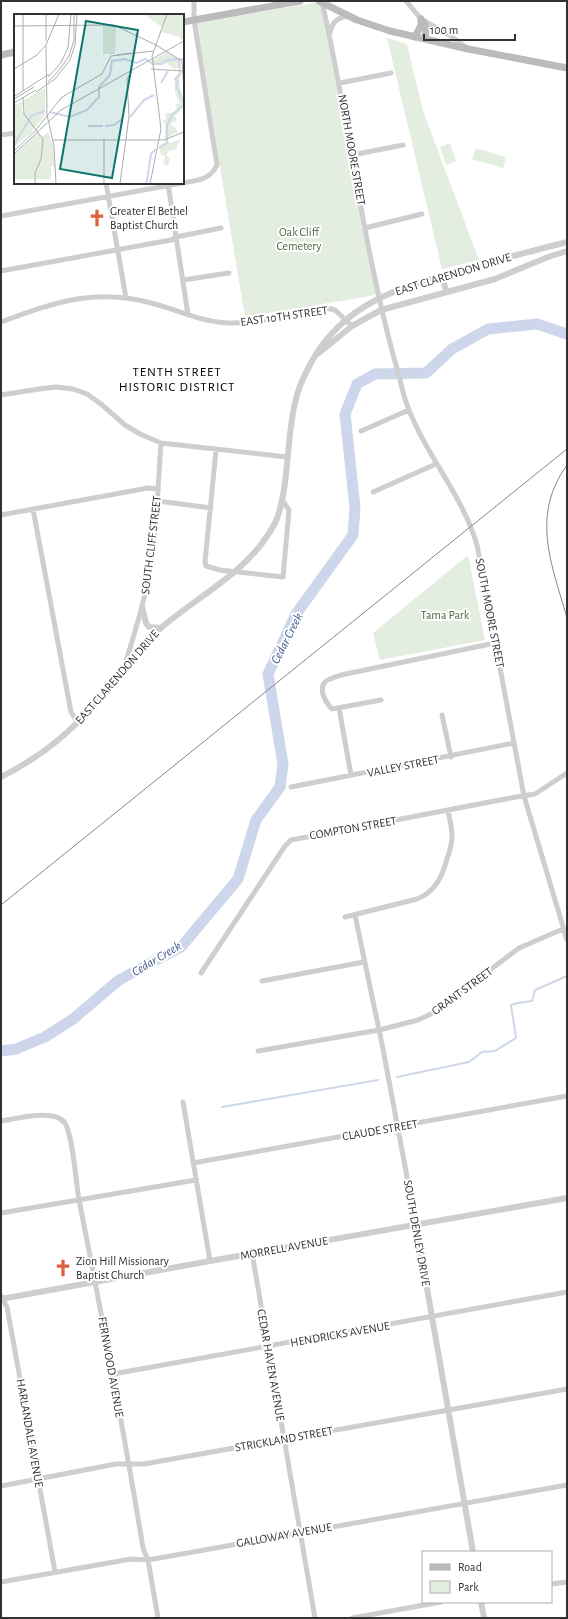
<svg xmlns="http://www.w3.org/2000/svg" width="568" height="1619" font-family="'Alegreya Sans',sans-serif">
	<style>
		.green { fill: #e3ede0 }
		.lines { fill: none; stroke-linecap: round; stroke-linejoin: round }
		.stream { stroke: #cdd6eb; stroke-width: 2 }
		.river { stroke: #cdd6eb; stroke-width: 11 }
		.minor { stroke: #cecece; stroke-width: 5 }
		.tertiary { stroke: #cecece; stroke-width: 6 }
		.secondary { stroke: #bbb; stroke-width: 7 }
		.tram { stroke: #868686; stroke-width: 1 }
		.labels { text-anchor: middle; stroke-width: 4; stroke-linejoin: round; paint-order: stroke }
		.street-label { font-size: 12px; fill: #313131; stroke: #fff }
		.poi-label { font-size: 12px; fill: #313131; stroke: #fff; text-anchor: start }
		.park-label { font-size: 12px; fill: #476b40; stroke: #fff }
		.neighbourhood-label { font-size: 13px; letter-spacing: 1px; fill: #000; stroke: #fff }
		.water-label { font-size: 13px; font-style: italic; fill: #425a8f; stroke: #fff }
		.inset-river { fill: none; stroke: #cdd6eb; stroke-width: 2 }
		.inset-road { fill: none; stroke: #adadad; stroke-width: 1 }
		.view { fill: #0f766e; fill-opacity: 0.15; stroke: #0f766e; stroke-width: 2 }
		.inset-edge { fill: none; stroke: #313131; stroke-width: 2 }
	</style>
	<rect width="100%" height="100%" fill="#fff"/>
	<path class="green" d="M325,1L376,295L245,317L196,23Z
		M387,38L407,44L423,111L479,260L442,269Z
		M450,143L456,161L446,165L440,147Z
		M476,148L506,157L503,168L472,159Z
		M468,555L485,640L380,660L373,633Z"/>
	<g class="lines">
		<path class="stream" d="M397,1077L469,1062L482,1052L495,1051L516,1038L511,1005L518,1003L532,1001L535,990L567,976
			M222,1107L378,1080"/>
		<path class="river" d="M1,1051L16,1049L45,1037L73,1019L119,980L181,947L238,879L256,820L280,787L283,764L268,674L296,614L353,535L355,508L345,414L357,384L375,374L426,373L452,349L488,329L537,324L567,334"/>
		<path class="minor" d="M406,1L421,19L451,36L467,48
			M322,2C349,120 362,241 394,358C398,371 401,385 405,399C422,451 462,493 477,545L524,796L567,940
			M330,33C332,22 337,18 348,16
			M340,83L391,73
			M1,135L15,133
			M352,155L403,145
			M106,183L126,298
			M183,183C198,180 210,180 217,165L194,20V1
			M168,184L188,315
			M1,216L182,183
			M365,228L422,214
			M1,271L171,240L176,237L221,228
			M183,280L229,273
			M1,322C56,302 96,287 155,304C180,311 202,322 228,323C261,324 295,312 327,308L335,310L352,326
			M1,395L39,389L56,387L73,389L87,394L101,404L125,425L140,434L161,443L287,457
			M361,431L409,410
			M216,450L205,562L206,566L220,570L283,577L289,510L282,500
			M373,492L436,464
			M158,501L211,508
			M33,509L71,712L78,723
			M1,515L148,488L158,489
			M124,668C134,634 145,602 150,567C157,526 158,484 161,443
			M381,700L332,709C326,703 318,690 325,682C329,678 336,677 341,675L495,643
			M339,708L351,775
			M442,715L451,757
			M291,787L514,743
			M355,915L383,1049L416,1225
			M345,917L417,899C435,892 442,877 447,859C450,851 452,843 452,835C452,827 449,818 448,810
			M201,973L285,846L291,840L516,797L535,794L567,773
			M262,981L364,962
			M258,1051L379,1030L418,1020L431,1014L519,948L563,929
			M183,1102L210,1261
			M1,1121C16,1119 55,1108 65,1123C73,1136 76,1183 79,1200C102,1316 124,1432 143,1548L148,1560L158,1618
			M193,1163L567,1096
			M1,1213L196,1180
			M252,1253L315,1618
			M1,1296L7,1307L55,1572
			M113,1374L567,1292
			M1,1486L116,1464H144L567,1389
			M1,1582L131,1559L148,1560L567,1485
			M551,1584L567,1582
			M352,1618L441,1602"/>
		<path class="tertiary" d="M442,275L446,291
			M319,353L352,326L381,310L495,279L548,257L567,251
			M142,607L146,623L149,627L161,628
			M1,777C37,759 67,736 93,706C116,680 135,650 162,627C202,593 250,571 275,523C280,513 282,501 284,490C289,459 288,426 297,395C300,383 306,372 312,361C345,302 401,287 462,270C497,260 532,251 567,242
			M416,1225L473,1552
			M1,1299L210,1261L567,1198
			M481,1602L484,1618"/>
		<path class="secondary" d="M319,1L357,20L390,31L468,49L567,68
			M421,19C427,26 426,30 425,39
			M183,22L300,1
			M415,37L421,25V19
			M1,55L15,52"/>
		<path class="tram" d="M567,465C530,516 552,565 567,618
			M1,905L567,449"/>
	</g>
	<defs>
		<g id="church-bare" transform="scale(1.38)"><path d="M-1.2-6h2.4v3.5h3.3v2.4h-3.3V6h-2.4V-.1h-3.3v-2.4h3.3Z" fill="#dc633e" stroke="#fff" stroke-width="2.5" paint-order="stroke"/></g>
	</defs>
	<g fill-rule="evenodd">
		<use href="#church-bare" x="97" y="218"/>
		<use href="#church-bare" x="63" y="1268"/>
	</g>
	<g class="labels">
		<g class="street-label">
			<text transform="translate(352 150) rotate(80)" y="4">NORTH MOORE STREET</text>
			<text transform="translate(453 274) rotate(-17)" y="4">EAST CLARENDON DRIVE</text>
			<text transform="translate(284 316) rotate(-8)" y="4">EAST 10TH STREET</text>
			<text transform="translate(151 545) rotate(-83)" y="4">SOUTH CLIFF STREET</text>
			<text transform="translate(490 613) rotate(79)" y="4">SOUTH MOORE STREET</text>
			<text transform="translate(117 677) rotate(-49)" y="4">EAST CLARENDON DRIVE</text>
			<text transform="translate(403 766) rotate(-11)" y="4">VALLEY STREET</text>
			<text transform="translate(353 828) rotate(-10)" y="4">COMPTON STREET</text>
			<text transform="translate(462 991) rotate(-36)" y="4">GRANT STREET</text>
			<text transform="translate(380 1130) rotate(-10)" y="4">CLAUDE STREET</text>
			<text transform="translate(417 1233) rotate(80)" y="4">SOUTH DENLEY DRIVE</text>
			<text transform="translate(284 1248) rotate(-10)" y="4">MORRELL AVENUE</text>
			<text transform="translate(340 1334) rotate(-10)" y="4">HENDRICKS AVENUE</text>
			<text transform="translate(271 1365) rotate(80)" y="4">CEDAR HAVEN AVENUE</text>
			<text transform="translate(111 1367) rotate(80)" y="4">FERNWOOD AVENUE</text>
			<text transform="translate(30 1433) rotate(80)" y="4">HARLANDALE AVENUE</text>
			<text transform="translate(284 1439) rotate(-10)" y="4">STRICKLAND STREET</text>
			<text transform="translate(284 1535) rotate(-10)" y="4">GALLOWAY AVENUE</text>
		</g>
		<g class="poi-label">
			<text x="110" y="215">Greater El Bethel<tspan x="110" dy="14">Baptist Church</tspan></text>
			<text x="76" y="1265">Zion Hill Missionary<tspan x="76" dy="14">Baptist Church</tspan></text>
		</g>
		<g class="park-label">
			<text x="299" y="236">Oak Cliff<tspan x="299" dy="14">Cemetery</tspan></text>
			<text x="445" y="619">Tama Park</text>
		</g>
		<g class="neighbourhood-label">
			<text x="177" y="376">TENTH STREET<tspan x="177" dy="15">HISTORIC DISTRICT</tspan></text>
		</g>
		<g class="water-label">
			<text transform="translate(286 638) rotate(-63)" y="5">Cedar Creek</text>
			<text transform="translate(156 958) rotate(-31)" y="5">Cedar Creek</text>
		</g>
	</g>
	<g transform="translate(14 14)">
		<rect width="170" height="170" fill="#fff"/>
		<path d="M130,0H170V24L167,27L166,23L147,18L149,14ZM89,12H102L101,40H89ZM153,38L167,47L165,53L160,55L152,49L139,51V46ZM167,58L165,68L170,92L161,102L163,107L158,108L157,112L161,113L165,120L161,119L151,126V109L148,107L152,105L151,100L160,98L163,94L161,91L164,89L166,92L161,78V69L162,62ZM31,74V101L17,119L0,133V91L8,88V97L11,99L10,86ZM24,118L28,123L34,118L39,132L41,152H37V165H0V141ZM166,125L162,136L155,137L152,141L156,145L154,152L149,150L151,142L147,141L145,132L152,127L157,129Z" fill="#e3ede0"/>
		<path class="inset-river" d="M165,46L166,60L161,65L164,68L162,71L170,89M147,69L154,57M36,98L56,103L73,96L85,83V73L96,61L98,47L111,45L122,49L131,45L139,50H148L153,46L170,45M116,103L130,86L140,81M74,112H89M91,112L100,111L108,105M0,131L17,102L31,97M145,134L153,129V111L158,101L170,91M131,170L133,167L137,140L142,135"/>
		<path class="inset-road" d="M9,0V77M0,12L100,11L142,31M32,27V0M142,31L168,47L170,75M32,32L33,101L40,132L42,170M103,41L117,39M0,55L23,41L32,31L45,0M137,55L169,57M34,63L46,50L54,34L57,0M34,68L46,55L55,42L60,26V0M22,78L41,65L56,46L61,31L63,0M1,82L35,60M9,83L10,100L29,125L27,145L21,159V170M0,85L20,73M0,89L22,76M38,126H150L170,118M0,137L21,117L48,83L88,60L97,42L139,37M0,140L47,96L170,27M90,170V126M106,170L115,102L113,65L118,57M136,170L147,115L138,42L153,0"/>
		<path class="view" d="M72,7L124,16L98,164L46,155Z"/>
		<rect width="170" height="170" class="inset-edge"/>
	</g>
	<rect width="568" height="1619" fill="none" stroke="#313131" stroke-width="4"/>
	<rect x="422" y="1551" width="130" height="52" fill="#ffffff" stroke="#adadad"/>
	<rect x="430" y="1564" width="20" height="6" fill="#bbbbbb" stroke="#adadad"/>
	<text x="458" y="1571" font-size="12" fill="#313131">Road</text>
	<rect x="430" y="1581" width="20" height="12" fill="#e3ede0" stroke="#adadad"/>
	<text x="458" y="1591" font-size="12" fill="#313131">Park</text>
	<path d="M424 34v6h91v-6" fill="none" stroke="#313131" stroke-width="2"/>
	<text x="430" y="34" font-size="12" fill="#313131" stroke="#ffffff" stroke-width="3" paint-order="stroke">100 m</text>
</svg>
